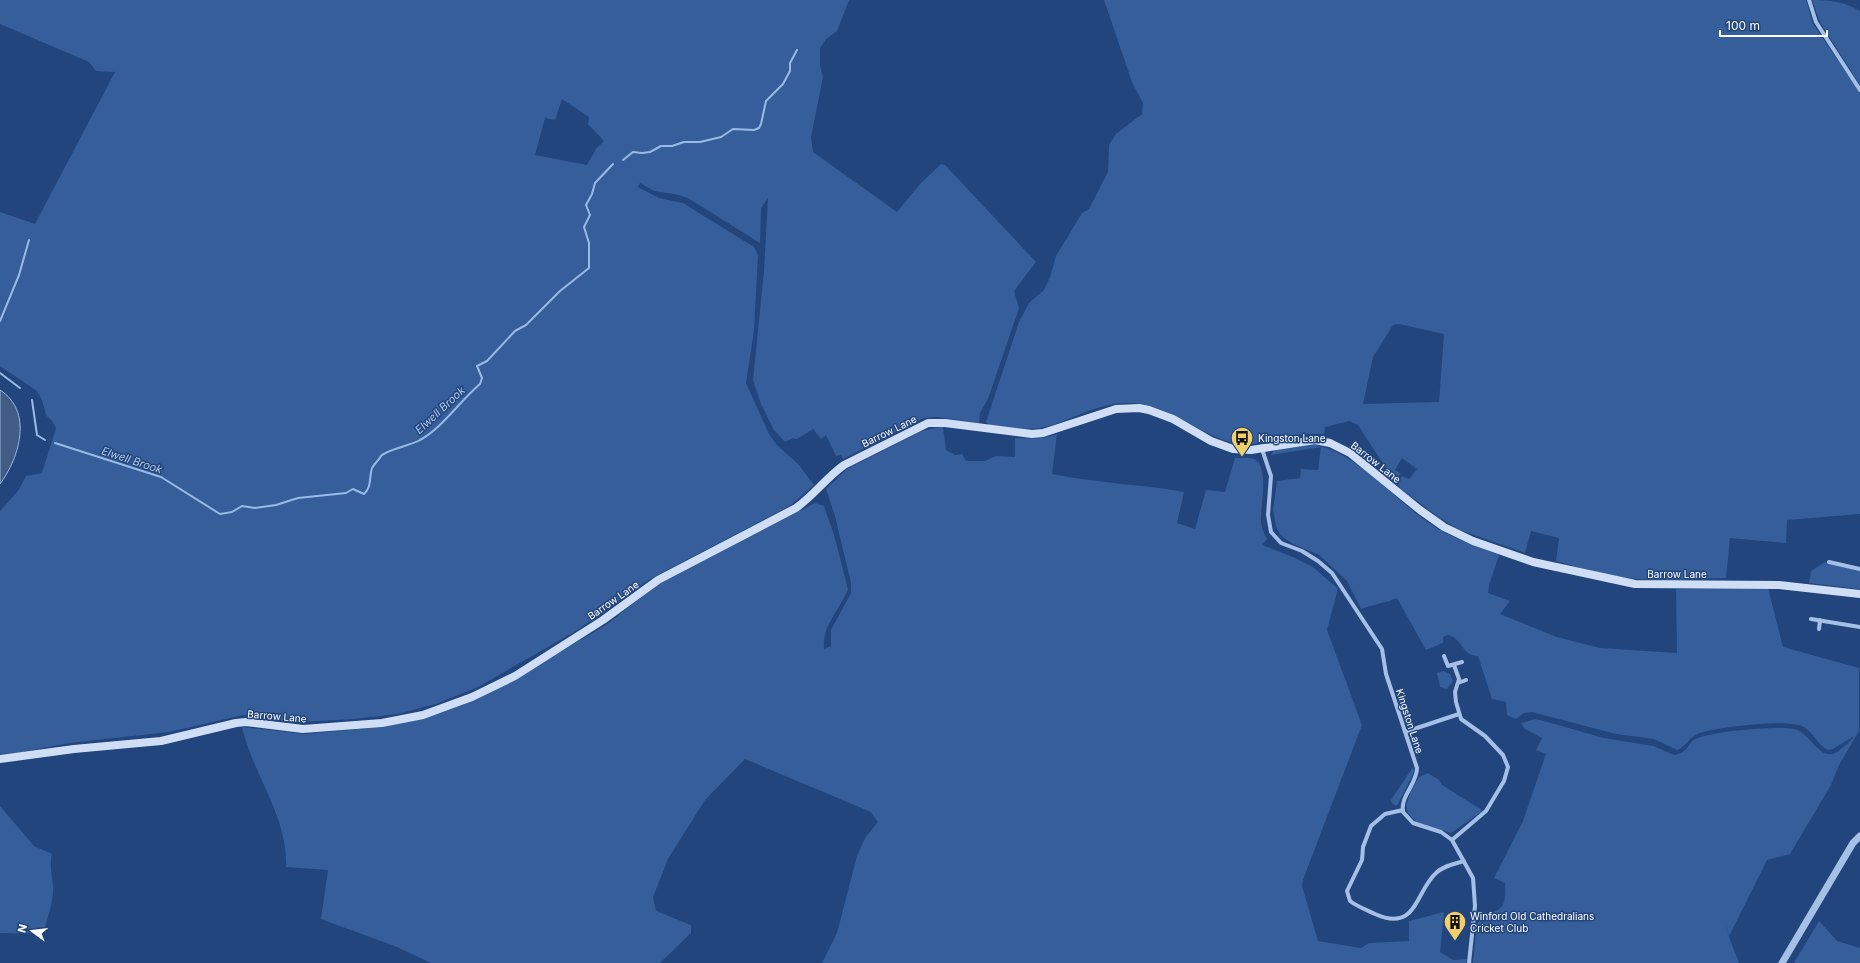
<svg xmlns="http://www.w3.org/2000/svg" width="1860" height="963" font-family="Inter,sans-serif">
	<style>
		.green { fill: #355e9b; fill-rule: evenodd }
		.water { fill: #425c85; stroke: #99bae7 }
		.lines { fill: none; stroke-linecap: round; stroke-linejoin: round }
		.stream { stroke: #99bae7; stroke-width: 2 }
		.minor { stroke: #a5c0e6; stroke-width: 4 }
		.tertiary { stroke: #a5c0e6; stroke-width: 7 }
		.secondary { stroke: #cfdef5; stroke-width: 8 }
		.labels { text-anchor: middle; stroke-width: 3; stroke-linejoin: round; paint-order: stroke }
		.street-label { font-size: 10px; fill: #fff; stroke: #22457d }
		.poi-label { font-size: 10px; fill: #fff; stroke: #22457d; text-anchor: start }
		.water-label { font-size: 11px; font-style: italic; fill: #b0caee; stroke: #22457d }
	</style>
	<rect width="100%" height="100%" fill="#22457d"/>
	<path class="green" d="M0,0H849L837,31L826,39L820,48V65L823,77L811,137L813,152L897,212L921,183L941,164L945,165L1036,262L1014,291L1019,308L988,399L980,413L979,423L937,417L924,418L843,459L841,455L836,456L826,435L821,439L813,429L797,439L793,438L785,442L774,430L761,404L753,380L764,271L768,198L761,208L760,243L688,198L674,194L654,191L640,183L638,187L659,198L683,203L754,247L758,255L757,273L754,331L746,383L769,434L777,445L799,465L814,485L791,505L648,580L576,631L478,687L436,704L397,714L354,719L300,722L288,723L278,719L243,715L169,732L70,743L16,753L0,754V511L18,491L26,476L42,473L56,428L52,421L46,415L42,400L37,391L0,366V212L35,224L115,72L96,71L89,62L0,24ZM562,99L589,117L588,124L604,141L596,149L587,165L535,155L545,118L555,120Z
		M1104,0H1806L1813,24L1860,92V514L1787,520L1786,543L1730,538L1726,578C1694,579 1661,582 1628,578C1604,575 1580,568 1556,561L1559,538L1531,531L1525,553L1460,530L1438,517L1400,488L1397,481L1403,476L1409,479L1417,469L1402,458L1395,470L1401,474L1393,479L1358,425L1349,421L1325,427L1324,434C1305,433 1288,437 1270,440C1258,443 1246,447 1234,443C1196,434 1167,402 1127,403C1098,403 1076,418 1049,426C1030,432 1008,427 989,425L986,422L1019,322L1029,303L1044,290L1050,277L1056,256L1082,213L1089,209L1108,172L1109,145L1116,134L1142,114L1143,103L1132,82ZM1399,324L1444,334L1439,402L1363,404L1373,357L1393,325Z
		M1812,0C1829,0 1846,2 1860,11V85L1820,22Z
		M940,427H943L946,450L955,455L962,454L966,461H985L996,456L1015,457V438C1030,438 1043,440 1057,434L1052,474C1096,483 1140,484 1184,492L1177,523L1195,529L1206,490L1225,492L1235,458C1241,458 1249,457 1254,459C1270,466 1260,508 1261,521C1261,528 1264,533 1267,539L1262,545L1293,557L1313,567L1338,589L1327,630L1362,725L1303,880L1302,886L1318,941L1361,948L1369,943L1409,941V921L1444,912L1440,952L1453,960L1467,959L1466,963H822L837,933L857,856L865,838L878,822L871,812L745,759L705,800L668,859L653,897L656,911L691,925V933L660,963H431L397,947L321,919L328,870L286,867C288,816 253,775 242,727L305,734L382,727L429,717L463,705L500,687L606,625L657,585L815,503L824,506L834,535L848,589C840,610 822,625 824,649L831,646V630L851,593V583L835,516L826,489L847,469L922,431Z
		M1312,444C1360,453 1395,502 1435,527C1454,539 1478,547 1499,555L1489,585L1488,593L1510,601L1500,614L1557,637L1600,648L1677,653L1676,589L1768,588L1783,647L1859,668V731L1839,765L1831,785L1790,854L1767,860L1729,936L1725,922L1729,937L1739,963H1473L1477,923C1498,906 1507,915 1505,883L1494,878L1523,821L1546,754L1536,750L1542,738L1525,729L1521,723L1535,719L1544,721L1604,738L1653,746L1674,755C1690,752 1687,742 1698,738C1717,731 1774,726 1794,729C1812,733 1821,767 1841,749C1846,745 1851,741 1854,736L1833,749L1828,750C1817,745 1814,733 1804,727C1788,718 1722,727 1703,732C1690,735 1683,750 1677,750L1654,739L1616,734L1532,712L1524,713L1516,719L1507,715L1506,702L1492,699L1478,656C1462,656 1462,638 1448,635L1443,637V643L1426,650L1397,598C1386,603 1374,604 1361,609L1347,581L1319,555L1293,544L1280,535L1276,526L1273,510L1277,481L1300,478L1301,469L1318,470L1321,447L1271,455L1274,450Z
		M1825,562L1860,571V589L1809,583L1811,571Z
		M1443,671L1450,674L1453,681L1447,689L1440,687L1437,673Z
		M1413,767L1414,772L1398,804L1396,806L1392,803L1391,800Z
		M1428,773L1439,780L1442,785L1482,810L1480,813L1451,833L1416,822L1408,813L1406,806L1410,793L1419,777Z
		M0,806L34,846L52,854C49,866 52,874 53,885C54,902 47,918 43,934L0,933Z
		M1819,921L1837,941L1860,948V963H1794Z"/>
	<path class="water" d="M0,390C33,411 20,457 0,484Z"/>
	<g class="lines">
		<path class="stream" d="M623,160L633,152L642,153L650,152L661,146H672L684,142H700L721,137L733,129L754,130L759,128L761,124L766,101L783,84L790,71V63L797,50
			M0,321L19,275L29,240
			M0,373L20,388
			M32,400L37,435L45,440
			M55,443L161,477L220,514L232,512L242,506L255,508L276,505L298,498L346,493L353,489L364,494C372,487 369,477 372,468C374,464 379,460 381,456C386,450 412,445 420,440C442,428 460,401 480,384L482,378L477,366L487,361L515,331L526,325L560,291L589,268V243L584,227L590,215L586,205L592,194L595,183L613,164"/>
		<path class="minor" d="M1809,0L1816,22L1860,90
			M1262,449L1271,476L1268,515L1271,532L1281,543L1302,551L1318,561L1332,573L1382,649L1386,674L1417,768C1417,784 1400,796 1403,812L1413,823L1441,832L1452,840L1473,878L1475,906L1469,963
			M1829,562L1860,569
			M1811,619L1860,627
			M1819,629L1820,620
			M1444,656L1448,666L1462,662
			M1458,683L1466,680
			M1405,732L1459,714
			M1403,810L1385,814L1371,826L1363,847L1362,860L1347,891L1350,901C1358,907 1367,910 1375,914C1417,933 1415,892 1436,873C1443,866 1454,864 1464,861
			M1452,840L1486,811L1504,781L1508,767L1503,755L1485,736L1461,719L1456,702L1455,692L1459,679L1454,665"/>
		<path class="tertiary" d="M1782,963L1853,843L1860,836"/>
		<path class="secondary" d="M0,759L74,749L161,741L236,723L246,722L303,729L382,723L423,715L472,697L515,676L603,620L658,580L796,508C814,495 826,478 844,465L928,423H945L1032,434L1043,433L1116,409L1139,408L1149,410L1173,419L1211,441L1233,449L1251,450L1315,440L1330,443L1350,453L1420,510L1444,527L1473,541L1533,562L1635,584L1779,585L1860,594"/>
	</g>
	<defs>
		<g id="bus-pin" transform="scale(1.15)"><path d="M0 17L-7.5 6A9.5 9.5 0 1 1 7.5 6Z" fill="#f2d067" stroke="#22457d"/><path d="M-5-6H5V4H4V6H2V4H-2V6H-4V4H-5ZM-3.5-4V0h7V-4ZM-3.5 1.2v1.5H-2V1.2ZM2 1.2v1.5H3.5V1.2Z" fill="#111"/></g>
		<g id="building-pin" transform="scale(1.15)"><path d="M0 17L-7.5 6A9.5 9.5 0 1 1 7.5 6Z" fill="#f2d067" stroke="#22457d"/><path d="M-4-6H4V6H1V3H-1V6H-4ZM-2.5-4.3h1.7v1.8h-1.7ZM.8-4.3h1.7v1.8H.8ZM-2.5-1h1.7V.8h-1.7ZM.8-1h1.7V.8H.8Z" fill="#111"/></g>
	</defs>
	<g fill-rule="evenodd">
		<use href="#bus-pin" x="1242" y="438"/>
		<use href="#building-pin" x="1455" y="922"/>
	</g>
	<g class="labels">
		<g class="street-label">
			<text transform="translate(889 431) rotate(-26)" y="4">Barrow Lane</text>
			<text transform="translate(1376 462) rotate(38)" y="4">Barrow Lane</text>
			<text x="1677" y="578">Barrow Lane</text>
			<text transform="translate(613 600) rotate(-35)" y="4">Barrow Lane</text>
			<text transform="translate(277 716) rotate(5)" y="4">Barrow Lane</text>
			<text transform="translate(1410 721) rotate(72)" y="4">Kingston Lane</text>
		</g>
		<g class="poi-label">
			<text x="1258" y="442">Kingston Lane</text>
			<text x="1470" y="920">Winford Old Cathedralians<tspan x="1470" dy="12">Cricket Club</tspan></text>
		</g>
		<g class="water-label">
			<text transform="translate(440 410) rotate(-43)" y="4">Elwell Brook</text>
			<text transform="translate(132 460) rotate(18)" y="4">Elwell Brook</text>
		</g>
	</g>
	<g transform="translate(32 931) rotate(285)" stroke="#22457d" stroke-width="3" paint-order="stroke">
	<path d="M0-3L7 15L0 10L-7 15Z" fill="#ffffff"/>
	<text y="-6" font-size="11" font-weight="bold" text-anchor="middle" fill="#ffffff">N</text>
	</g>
	<path d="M1720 30v6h107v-6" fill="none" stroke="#ffffff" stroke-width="2"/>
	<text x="1726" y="30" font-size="12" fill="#ffffff" stroke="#22457d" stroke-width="3" paint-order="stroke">100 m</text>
</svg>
